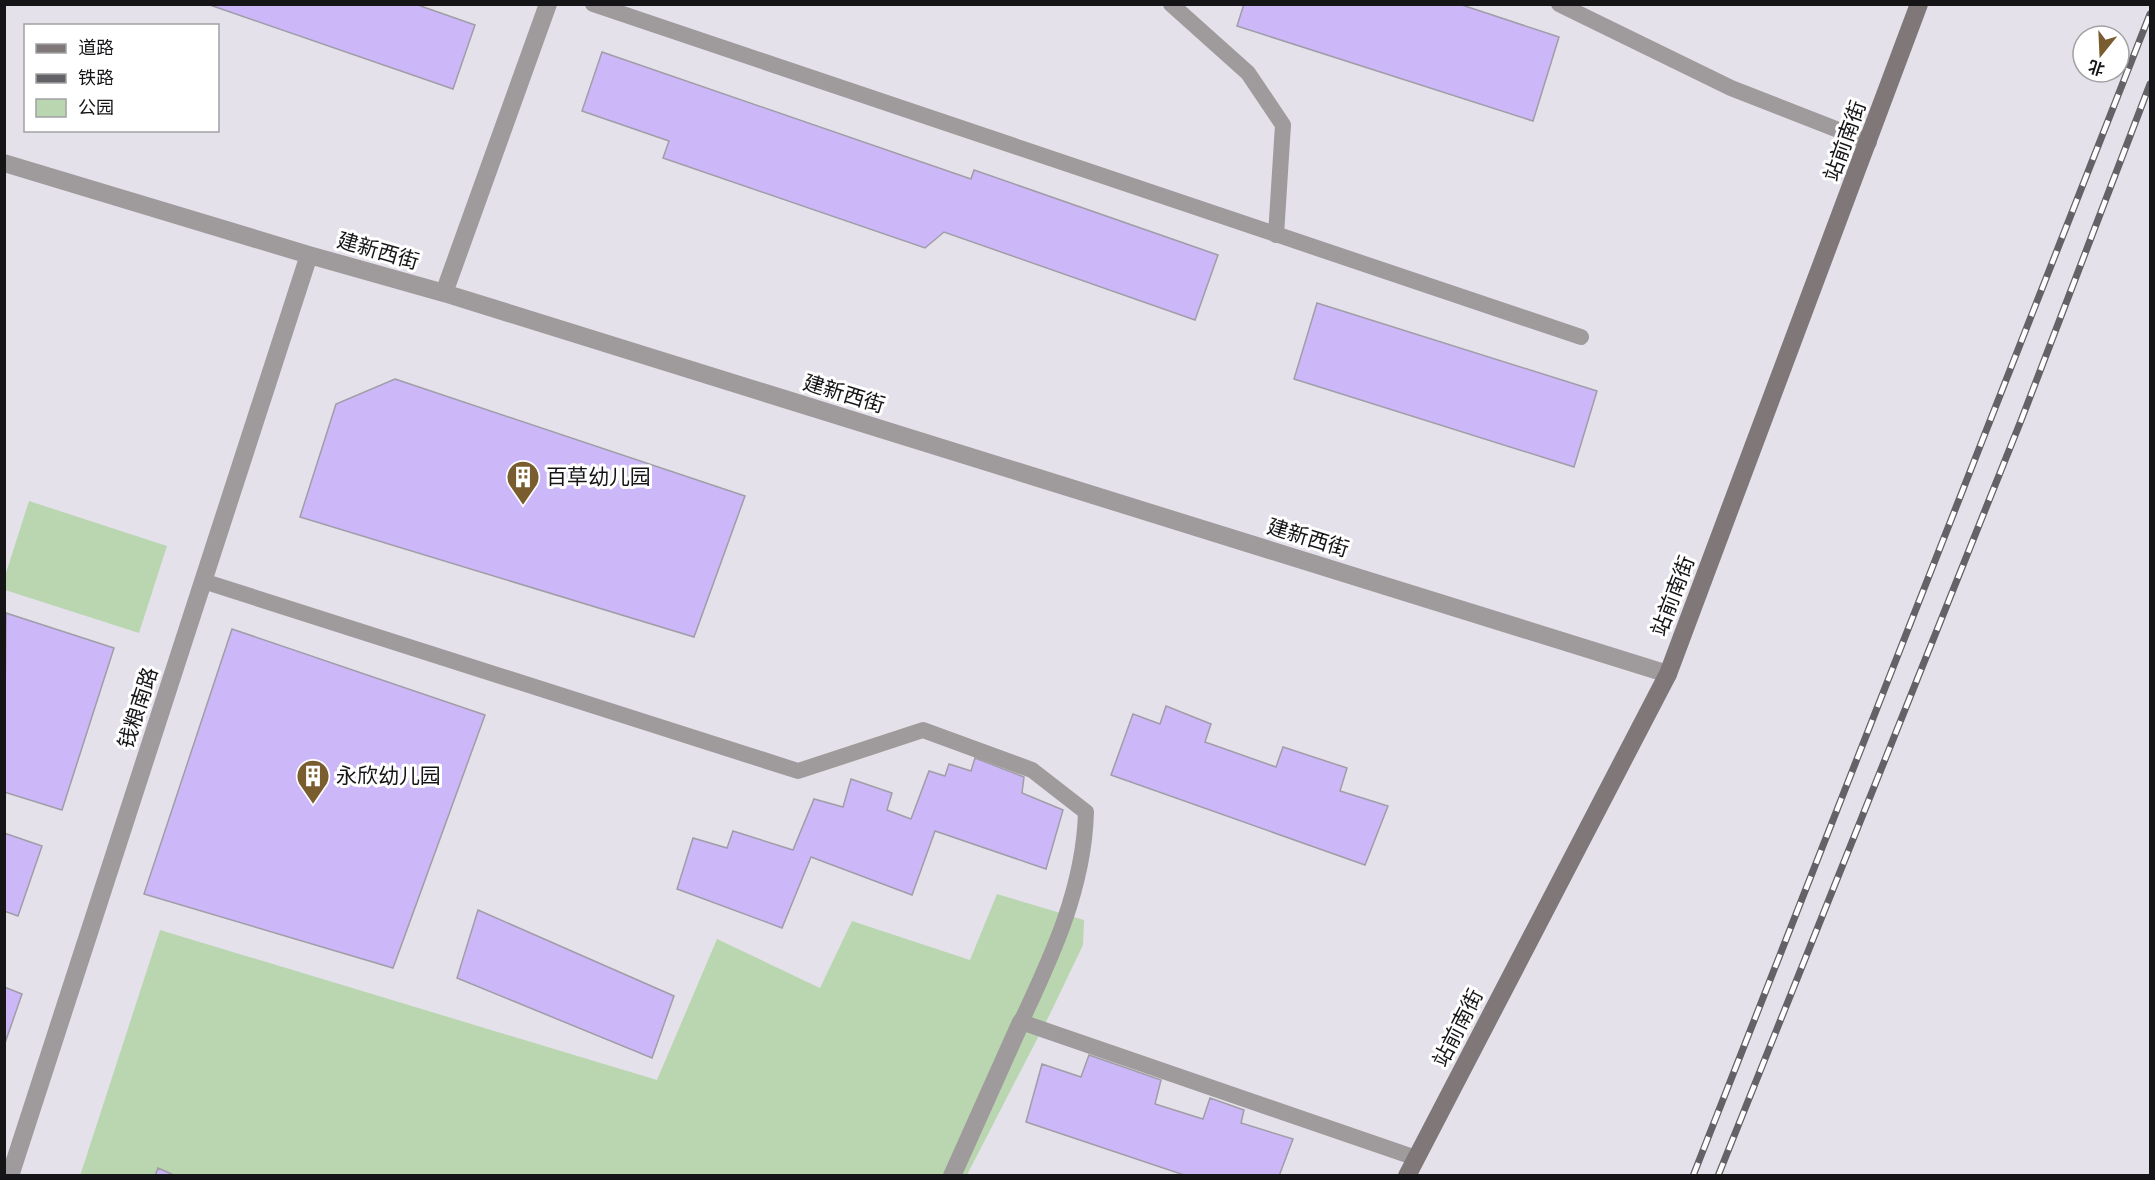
<svg xmlns="http://www.w3.org/2000/svg" width="2155" height="1180" font-family="'Alegreya Sans','Noto Sans SC',sans-serif">
	<style>
		.green { fill: #bad6b1 }
		.building { fill: #ccb7f8; stroke: #a09da7; stroke-width: 1.5 }
		.lines { fill: none; stroke-linecap: round; stroke-linejoin: round }
		.service { stroke: #9f9a9b; stroke-width: 16 }
		.minor { stroke: #9f9a9b; stroke-width: 18 }
		.secondary { stroke: #7f7778; stroke-width: 18 }
		.rail-casing { stroke: #636267; stroke-width: 7 }
		.rail { stroke: #fff; stroke-width: 4.5; stroke-dasharray: 14; stroke-linecap: butt }
		.labels { text-anchor: middle; stroke-width: 6; stroke-linejoin: round; paint-order: stroke }
		.street-label { font-size: 21px; fill: #151417; stroke: #fff }
		.poi-label { font-size: 21px; fill: #151417; stroke: #fff; text-anchor: start }
	</style>
	<rect width="100%" height="100%" fill="#e4e1eb"/>
	<path class="green" d="M29,501L167,546L139,633L5,590V576Z
		M997,894L1084,920L1083,945L1049,1016L967,1175L80,1176L160,930L657,1080L717,939L820,988L852,921L970,960Z"/>
	<path class="building" d="M207,4H415L475,25L453,89Z
		M1244,4H1459L1559,37L1533,121L1237,26Z
		M602,52L971,179L974,170L1218,255L1195,320L944,232L925,248L663,158L669,141L582,111Z
		M1317,303L1597,391L1574,467L1294,379Z
		M395,379L745,496L694,637L300,517L336,404Z
		M6,613L114,648L62,810L4,792Z
		M232,629L485,715L393,968L144,894Z
		M1166,706L1211,724L1205,742L1276,767L1283,747L1347,768L1340,791L1388,806L1365,865L1111,775L1133,714L1160,724Z
		M975,758L1024,777L1022,793L1063,810L1046,869L935,831L912,895L811,857L782,928L677,889L693,838L727,848L733,831L793,850L814,799L843,807L851,779L892,793L887,810L911,819L929,771L945,776L949,764L971,771Z
		M4,833L42,846L18,916L4,911Z
		M478,910L674,996L652,1058L457,978Z
		M4,987L22,994L4,1046Z
		M1089,1055L1161,1080L1155,1104L1203,1119L1210,1098L1244,1110L1241,1123L1293,1139L1279,1176H1187L1026,1122L1042,1064L1081,1077Z
		M158,1168L176,1176H155Z"/>
	<g class="lines">
		<path class="service" d="M593,4L1581,337
			M1171,4L1248,73L1283,125L1276,235
			M1559,4L1731,88L1869,142
			M203,581L798,771L923,730L1032,770L1086,812C1084,888 1052,956 1021,1022L1416,1158"/>
		<path class="minor" d="M4,163L309,255L444,293L1668,674
			M444,293L548,4
			M10,1176L309,255
			M952,1176L1021,1022"/>
		<path class="secondary" d="M1407,1176L1668,674L1919,4"/>
		<g class="rail-casing">
			<path id="rail" d="M1693,1176L2150,14
				M1718,1176L2022,418L2150,84"/>
		</g>
		<use href="#rail" class="rail"/>
	</g>
	<defs>
		<g id="building-pin" transform="scale(1.725)"><path d="M0 17L-7.5 6A9.5 9.5 0 1 1 7.5 6Z" fill="#795d2f" stroke="#fff"/><path d="M-4-6H4V6H1V3H-1V6H-4ZM-2.5-4.3h1.7v1.8h-1.7ZM.8-4.3h1.7v1.8H.8ZM-2.5-1h1.7V.8h-1.7ZM.8-1h1.7V.8H.8Z" fill="#fff"/></g>
	</defs>
	<g fill-rule="evenodd">
		<use href="#building-pin" x="523" y="477"/>
		<use href="#building-pin" x="313" y="776"/>
	</g>
	<g class="labels">
		<g class="street-label">
			<text transform="translate(1845 141) rotate(-70)" y="7">站前南街</text>
			<text transform="translate(378 251) rotate(16)" y="7">建新西街</text>
			<text transform="translate(844 394) rotate(17)" y="7">建新西街</text>
			<text transform="translate(1308 538) rotate(17)" y="7">建新西街</text>
			<text transform="translate(1673 596) rotate(-69)" y="7">站前南街</text>
			<text transform="translate(138 708) rotate(-72)" y="7">钱粮南路</text>
			<text transform="translate(1458 1028) rotate(-63)" y="7">站前南街</text>
		</g>
		<g class="poi-label">
			<text x="546" y="484">百草幼儿园</text>
			<text x="336" y="783">永欣幼儿园</text>
		</g>
	</g>
	<rect width="2155" height="1180" fill="none" stroke="#151417" stroke-width="12"/>
	<rect x="24" y="24" width="195" height="108" fill="#ffffff" stroke="#a1a1a2" stroke-width="1.5"/>
	<rect x="36" y="44" width="30" height="9" fill="#7f7778" stroke="#a1a1a2" stroke-width="1.5"/>
	<text x="78" y="54" font-size="18" fill="#151417">道路</text>
	<rect x="36" y="74" width="30" height="9" fill="#636267" stroke="#a1a1a2" stroke-width="1.5"/>
	<text x="78" y="84" font-size="18" fill="#151417">铁路</text>
	<rect x="36" y="99" width="30" height="18" fill="#bad6b1" stroke="#a1a1a2" stroke-width="1.5"/>
	<text x="78" y="114" font-size="18" fill="#151417">公园</text>
	<g transform="translate(2101 54) rotate(198)"><circle r="28" fill="#ffffff" stroke="#a1a1a2" stroke-width="1.5"/>
	<path d="M0-4.5L10 22L0 15L-10 22Z" fill="#795d2f"/>
	<text y="-9" font-size="16" font-weight="bold" text-anchor="middle" fill="#151417">北</text>
	</g>
</svg>
